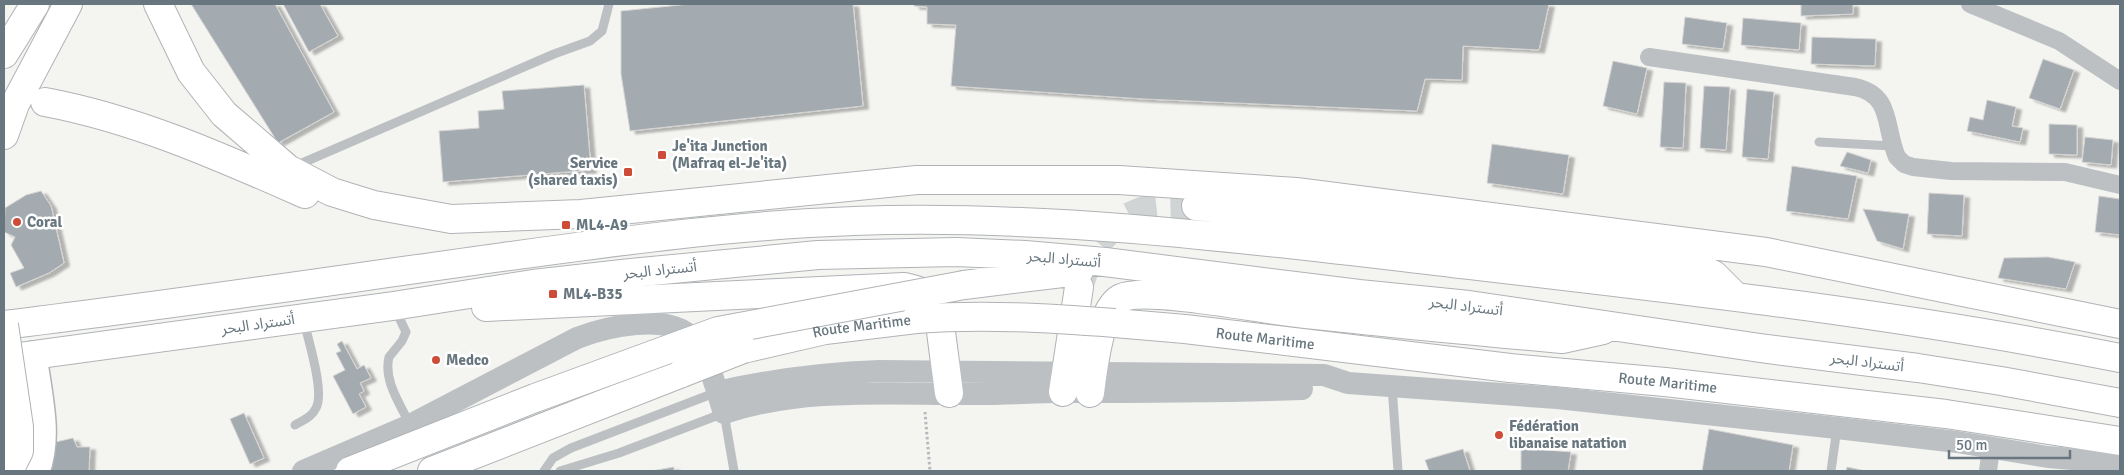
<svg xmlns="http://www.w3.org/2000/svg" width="2124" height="475" font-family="Signika,'Noto Sans Arabic',sans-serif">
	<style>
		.building { fill: #a4abb0; stroke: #d6d5d4; filter: url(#shadow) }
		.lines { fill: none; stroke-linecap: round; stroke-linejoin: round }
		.motorway-tunnel { stroke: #d1d4d4; stroke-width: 28; stroke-dasharray: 28 14; stroke-linecap: butt }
		.secondary-casing { stroke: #afb4b7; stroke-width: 28 }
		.trunk-casing { stroke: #b0b3b6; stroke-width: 30 }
		.motorway-casing { stroke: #b0b3b6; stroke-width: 30 }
		.path { stroke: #b6b9bb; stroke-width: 3; stroke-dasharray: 2.5 2.5; stroke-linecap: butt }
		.service { stroke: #bcc0c3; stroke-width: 9 }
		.minor { stroke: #bcc0c3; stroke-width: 18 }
		.tertiary { stroke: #bcc0c3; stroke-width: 22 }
		.secondary { stroke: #fff; stroke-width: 25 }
		.trunk { stroke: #fff; stroke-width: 28 }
		.motorway { stroke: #fff; stroke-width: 28 }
		.trunk-bridge-casing { stroke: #b0b3b6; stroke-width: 30; stroke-linecap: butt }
		.motorway-bridge-casing { stroke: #b0b3b6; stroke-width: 30; stroke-linecap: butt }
		.trunk-bridge { stroke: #fff; stroke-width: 28 }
		.motorway-bridge { stroke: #fff; stroke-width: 28 }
		.poi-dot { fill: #ce4c37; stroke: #fff; stroke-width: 2 }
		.labels { text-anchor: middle; stroke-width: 5; stroke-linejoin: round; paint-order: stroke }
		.poi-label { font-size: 15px; font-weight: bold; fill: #67767f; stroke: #fff; text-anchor: start }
		.street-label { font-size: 15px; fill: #67767f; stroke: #fff }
	</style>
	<defs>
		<filter id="shadow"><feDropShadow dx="5.5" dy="3" stdDeviation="1" flood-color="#0004"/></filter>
	</defs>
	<rect width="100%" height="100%" fill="#f4f4f1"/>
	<path class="building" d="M191,4H275L334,112L278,143Z
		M283,4H320L338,36L309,52Z
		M690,4H853L863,106L630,131L621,74V11Z
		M914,4H1549L1539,50L1463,46L1462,80L1425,79L1417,111L1144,99L951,86L956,25L927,24V7L914,6Z
		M1801,4H1853V14L1801,16Z
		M1685,17L1727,23L1723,49L1682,44Z
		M1743,18L1801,23L1799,50L1741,45Z
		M1812,37L1876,39L1875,66L1811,64Z
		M2043,59L2074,70L2060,109L2029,98Z
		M1613,61L1647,68L1637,114L1603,106Z
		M1664,82L1686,83L1683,148L1660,147Z
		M584,85L591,170L443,182L439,131L479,128L478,111L504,109L502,91Z
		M1704,86L1730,87L1726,150L1700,148Z
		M1747,89L1774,92L1768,159L1742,157Z
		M1987,100L2016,107L2012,126L2023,128L2020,142L1967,131L1970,117L1983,120Z
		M2049,124L2077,125V155L2049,154Z
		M2085,137L2113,140L2111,165L2082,162Z
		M1492,144L1569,155L1563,194L1487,183Z
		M1847,152L1871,160L1868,173L1840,166Z
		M1792,166L1857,176L1848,219L1786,211Z
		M41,191L51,206L64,263L49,273L16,287L10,273L24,268L11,245L15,237L4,232L5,208L26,195Z
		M1929,193L1964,195L1962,236L1927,234Z
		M2099,196L2120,199V235L2095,232Z
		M1863,209L1909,214L1903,249L1877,241Z
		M2048,257L2075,262L2066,289L1998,278L2004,258Z
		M342,341L357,369L364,365L371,378L360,383L364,391L359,394L366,407L353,414L333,376L345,370L336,353L341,351L337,344Z
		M244,413L264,458L250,464L230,419Z
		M1709,429L1793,445L1789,471H1702Z
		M73,438L77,447H90L89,471H44L47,444Z
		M1521,448L1571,452L1568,471H1521Z
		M1463,449L1470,471H1429L1425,460Z
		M674,467V471H651Z
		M1847,467L1866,471H1846Z"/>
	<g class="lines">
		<path class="motorway-tunnel" d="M1081,281C1084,273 1086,264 1090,256C1100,233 1129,212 1153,208C1167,206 1182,207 1196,206"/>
		<g class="secondary-casing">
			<path id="secondary" d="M34,354C38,391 51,435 37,471"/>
		</g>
		<g class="trunk-casing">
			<g id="trunk">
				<path id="s1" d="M1115,323L1185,329L1510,368L1665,382L1946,414L2120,441"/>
				<path id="s2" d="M743,349L825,330L916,319"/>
				<path d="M432,471L682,373"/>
			</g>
		</g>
		<g class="motorway-casing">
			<path id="motorway" d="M158,4L191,72L224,114L288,169L332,192L374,205L451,219L581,214L917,180H1119L1296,192L1766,252L2120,324
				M4,54L35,4
				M45,102C136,119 221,157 305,194
				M4,135L15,104L68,4
				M1196,206L1569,249L1699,268L1714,275L1734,295
				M964,285L1079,271
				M486,307L904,287C922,291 929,293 938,309L949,393
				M4,325C170,305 336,280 503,257C620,241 736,225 854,221C1055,214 1254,240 1452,263C1676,289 1900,314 2120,358
				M4,359L393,306L533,284L631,273L818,255L956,252L1025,255L1105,262L1359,294L1469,305L1760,348L1918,368L2001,381L2120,403
				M1063,392L1079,287
				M1090,393C1093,369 1099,310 1121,298C1146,286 1265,310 1298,313C1386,323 1474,331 1562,339L1603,330"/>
		</g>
		<path class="path" d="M925,412L930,471"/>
		<path class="service" d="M1819,142L1892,146
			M293,167L554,54L590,41L602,31L609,4
			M395,309L406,332L402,341L389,357C383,381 401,405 410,425
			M1392,386L1398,471
			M295,425C303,420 312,417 316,408C325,392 308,340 304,321
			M544,471L553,458L571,448L717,392
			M560,471L619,453L724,413L734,471
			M1831,471L1837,428"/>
		<path class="minor" d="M1970,4L2059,41L2120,81
			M1649,57L1855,87C1893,95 1884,127 1897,157L1904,164L1913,167L1951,171L2065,172L2120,185
			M1988,471L1991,448"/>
		<path class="tertiary" d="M717,392C770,380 825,373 879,371L1324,375L1348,383L1557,398L1837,428L1957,442L2048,457L2120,463
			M303,471L410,425L577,338C605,327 668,312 692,338C709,357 716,389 724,413C806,386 895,395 980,394C1008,394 1036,392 1063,392C1143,392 1223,392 1302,389"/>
		<use href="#secondary" class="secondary"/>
		<use href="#trunk" class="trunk"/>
		<use href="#motorway" class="motorway"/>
		<g class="trunk-bridge-casing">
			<path id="trunk-bridge" d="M916,319C982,314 1048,318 1115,323
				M682,373L743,349"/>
		</g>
		<g class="motorway-bridge-casing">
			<path id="motorway-bridge" d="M4,325L19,427V451L9,471
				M350,471L535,398L718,331L964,285"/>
		</g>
		<use href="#trunk-bridge" class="trunk-bridge"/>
		<use href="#motorway-bridge" class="motorway-bridge"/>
	</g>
	<g class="poi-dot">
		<rect x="657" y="150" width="10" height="10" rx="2.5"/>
		<rect x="623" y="167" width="10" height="10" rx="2.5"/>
		<circle cx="17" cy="222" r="5"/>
		<rect x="561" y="220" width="10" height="10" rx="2.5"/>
		<rect x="548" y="289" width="10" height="10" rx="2.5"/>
		<circle cx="436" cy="360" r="5"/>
		<circle cx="1499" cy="435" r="5"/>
	</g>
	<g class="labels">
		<g class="poi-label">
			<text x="672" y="151">Je'ita Junction<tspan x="672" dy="17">(Mafraq el-Je'ita)</tspan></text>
			<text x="618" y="168" text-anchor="end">Service<tspan x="618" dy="17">(shared taxis)</tspan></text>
			<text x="27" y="227">Coral</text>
			<text x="576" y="230">ML4-A9</text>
			<text x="563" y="299">ML4-B35</text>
			<text x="446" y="365">Medco</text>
			<text x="1509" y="431">Fédération<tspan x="1509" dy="17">libanaise natation</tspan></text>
		</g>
		<g class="street-label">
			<text transform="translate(1064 259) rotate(5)" y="5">أتستراد البحر</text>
			<text transform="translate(660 270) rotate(-6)" y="5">أتستراد البحر</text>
			<text transform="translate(1466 306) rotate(7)" y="5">أتستراد البحر</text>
			<text transform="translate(258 324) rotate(-8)" y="5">أتستراد البحر</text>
			<text dy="5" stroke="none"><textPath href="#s2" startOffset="121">Route Maritime</textPath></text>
			<text dy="5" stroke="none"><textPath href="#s1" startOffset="151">Route Maritime</textPath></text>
			<text transform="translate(1867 362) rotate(7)" y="5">أتستراد البحر</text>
			<text dy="5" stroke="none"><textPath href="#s1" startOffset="556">Route Maritime</textPath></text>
		</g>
	</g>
	<rect width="2124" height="475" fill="none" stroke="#67767f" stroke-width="10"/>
	<path d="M1949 450v8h121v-8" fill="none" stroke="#67767f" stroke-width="2.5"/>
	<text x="1956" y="450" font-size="15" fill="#67767f" stroke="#ffffff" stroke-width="4" paint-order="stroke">50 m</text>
</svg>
